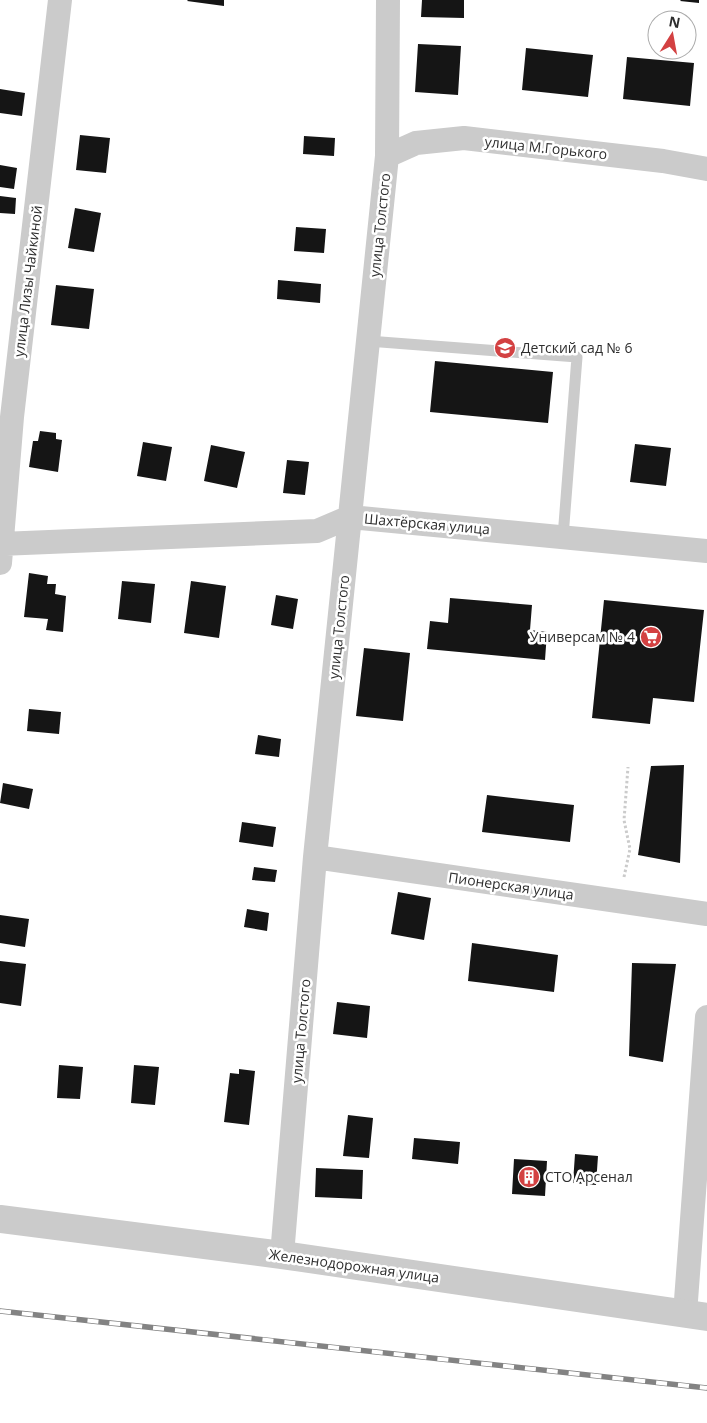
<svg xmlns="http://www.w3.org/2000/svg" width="707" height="1423" font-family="'Open Sans',sans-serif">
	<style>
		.building { fill: #151515 }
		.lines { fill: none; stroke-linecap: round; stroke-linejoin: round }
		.path { stroke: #cbcbcb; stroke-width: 3; stroke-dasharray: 2.5 2.5; stroke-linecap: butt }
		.service { stroke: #cbcbcb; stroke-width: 11 }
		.minor { stroke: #cbcbcb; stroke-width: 24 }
		.tertiary { stroke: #cbcbcb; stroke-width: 28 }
		.rail-casing { stroke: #838383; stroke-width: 5.5 }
		.rail { stroke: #fff; stroke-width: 4; stroke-dasharray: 11; stroke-linecap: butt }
		.labels { text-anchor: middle; stroke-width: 5; stroke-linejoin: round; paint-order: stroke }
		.street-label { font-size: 14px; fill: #2e2e2e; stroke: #fff }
		.poi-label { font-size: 14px; fill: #2e2e2e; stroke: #fff; text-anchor: start }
	</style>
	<rect width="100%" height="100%" fill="#fff"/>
	<path class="building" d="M188,0H224V6L187,1Z
		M422,0H464V18L421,17Z
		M681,0H699V3L680,1Z
		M418,44L461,46L458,95L415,92Z
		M526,48L593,55L588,97L522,90Z
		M627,57L694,63L690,106L623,99Z
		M0,89L25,93L22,116L0,113Z
		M80,135L110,138L106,173L76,170Z
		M304,136L335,138L334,156L303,154Z
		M0,165L17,168L14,189L0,187Z
		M0,196L16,198L15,214L0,213Z
		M75,208L101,213L94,252L68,248Z
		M296,227L326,229L324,253L294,251Z
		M278,280L321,284L320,303L277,299Z
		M56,285L94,289L89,329L51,325Z
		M435,361L553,372L548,423L430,412Z
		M40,431L56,433V439L62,440L58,472L29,467L33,441H38Z
		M143,442L172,447L166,481L137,476Z
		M635,444L671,448L666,486L630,482Z
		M211,445L245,452L237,488L204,481Z
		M287,460L309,462L305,495L283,493Z
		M29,573L48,576L47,584H56L55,594L66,596L63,632L46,630L48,619L24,617Z
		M122,581L155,584L151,623L118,619Z
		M191,581L226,586L219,638L184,633Z
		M276,595L298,599L293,629L271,625Z
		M450,598L532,605L530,630L547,632L545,660L427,649L430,621L448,623Z
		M604,600L704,610L694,702L653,698L650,724L592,718Z
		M364,648L410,653L403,721L356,716Z
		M29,709L61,712L59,734L27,731Z
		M258,735L281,739L279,757L255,754Z
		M684,765L680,863L638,855L651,766Z
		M3,783L33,789L29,809L0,803Z
		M487,795L574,805L570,842L482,832Z
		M242,822L276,827L273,847L239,842Z
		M254,867L277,870L275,882L252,880Z
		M398,892L431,898L424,940L391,934Z
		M247,909L269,913L267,931L244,927Z
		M0,915L29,919L25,947L0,943Z
		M472,943L558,955L554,992L468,981Z
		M0,961L26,964L21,1006L0,1003Z
		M632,963L676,964L663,1062L629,1056Z
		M337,1002L370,1006L367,1038L333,1034Z
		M59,1065L83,1067L80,1099L57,1098Z
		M134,1065L159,1067L155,1105L131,1103Z
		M239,1069L255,1071L249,1125L224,1122L230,1073L239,1074Z
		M348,1115L373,1118L369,1158L343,1156Z
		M414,1138L460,1142L458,1164L412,1159Z
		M575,1154L598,1156L596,1185L573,1183Z
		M514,1159L547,1161L545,1196L512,1194Z
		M316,1168L363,1170L362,1199L315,1197Z"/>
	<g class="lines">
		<path class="path" d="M624,877L630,849L624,820L628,767"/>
		<path class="service" d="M368,341L577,357L563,537"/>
		<path class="minor" d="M387,156L416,143L464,138L663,161L707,169
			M0,544L317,531L350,517L707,551
			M0,563L12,417L60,0
			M315,857L707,914
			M282,1255L315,857L387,156L388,0
			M685,1314L707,1017"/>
		<path class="tertiary" d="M0,1219L282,1255L707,1317"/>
		<g class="rail-casing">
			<path id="rail" d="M0,1311L707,1388"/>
		</g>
		<use href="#rail" class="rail"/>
	</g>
	<defs>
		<g id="school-disc" transform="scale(1.125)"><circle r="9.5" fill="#d34142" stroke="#fff"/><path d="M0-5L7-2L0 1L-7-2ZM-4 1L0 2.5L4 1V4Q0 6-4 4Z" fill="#fff"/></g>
		<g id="supermarket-disc" transform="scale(1.125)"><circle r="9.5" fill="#d34142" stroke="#fff"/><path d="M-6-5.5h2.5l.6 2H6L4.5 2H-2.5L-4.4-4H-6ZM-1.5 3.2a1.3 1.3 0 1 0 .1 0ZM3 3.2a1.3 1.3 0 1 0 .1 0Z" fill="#fff"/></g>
		<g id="building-disc" transform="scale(1.125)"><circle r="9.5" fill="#d34142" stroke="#fff"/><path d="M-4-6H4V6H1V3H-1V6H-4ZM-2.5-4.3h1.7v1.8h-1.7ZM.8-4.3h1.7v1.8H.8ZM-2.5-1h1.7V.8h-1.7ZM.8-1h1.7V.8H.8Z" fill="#fff"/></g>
	</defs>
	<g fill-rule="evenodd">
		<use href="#school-disc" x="505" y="348"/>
		<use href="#supermarket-disc" x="651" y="637"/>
		<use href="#building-disc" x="529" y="1177"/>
	</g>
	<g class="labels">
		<g class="street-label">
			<text transform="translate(546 148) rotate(6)" y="5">улица М.Горького</text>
			<text transform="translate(380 225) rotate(-84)" y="5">улица Толстого</text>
			<text transform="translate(28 281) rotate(-83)" y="5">улица Лизы Чайкиной</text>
			<text transform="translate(427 524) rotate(5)" y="5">Шахтёрская улица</text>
			<text transform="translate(339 627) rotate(-84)" y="5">улица Толстого</text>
			<text transform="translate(511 886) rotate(8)" y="5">Пионерская улица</text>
			<text transform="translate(301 1031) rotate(-85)" y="5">улица Толстого</text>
			<text transform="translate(354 1266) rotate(8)" y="5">Железнодорожная улица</text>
		</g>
		<g class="poi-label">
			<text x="521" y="353">Детский сад № 6</text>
			<text x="635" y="642" text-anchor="end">Универсам № 4</text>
			<text x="545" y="1182">СТО Арсенал</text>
		</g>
	</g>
	<g transform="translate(672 35) rotate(11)"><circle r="24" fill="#ffffff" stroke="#ababab"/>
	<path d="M0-4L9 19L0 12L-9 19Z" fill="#d34142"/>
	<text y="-8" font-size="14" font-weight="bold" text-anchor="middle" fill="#2e2e2e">N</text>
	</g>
</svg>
